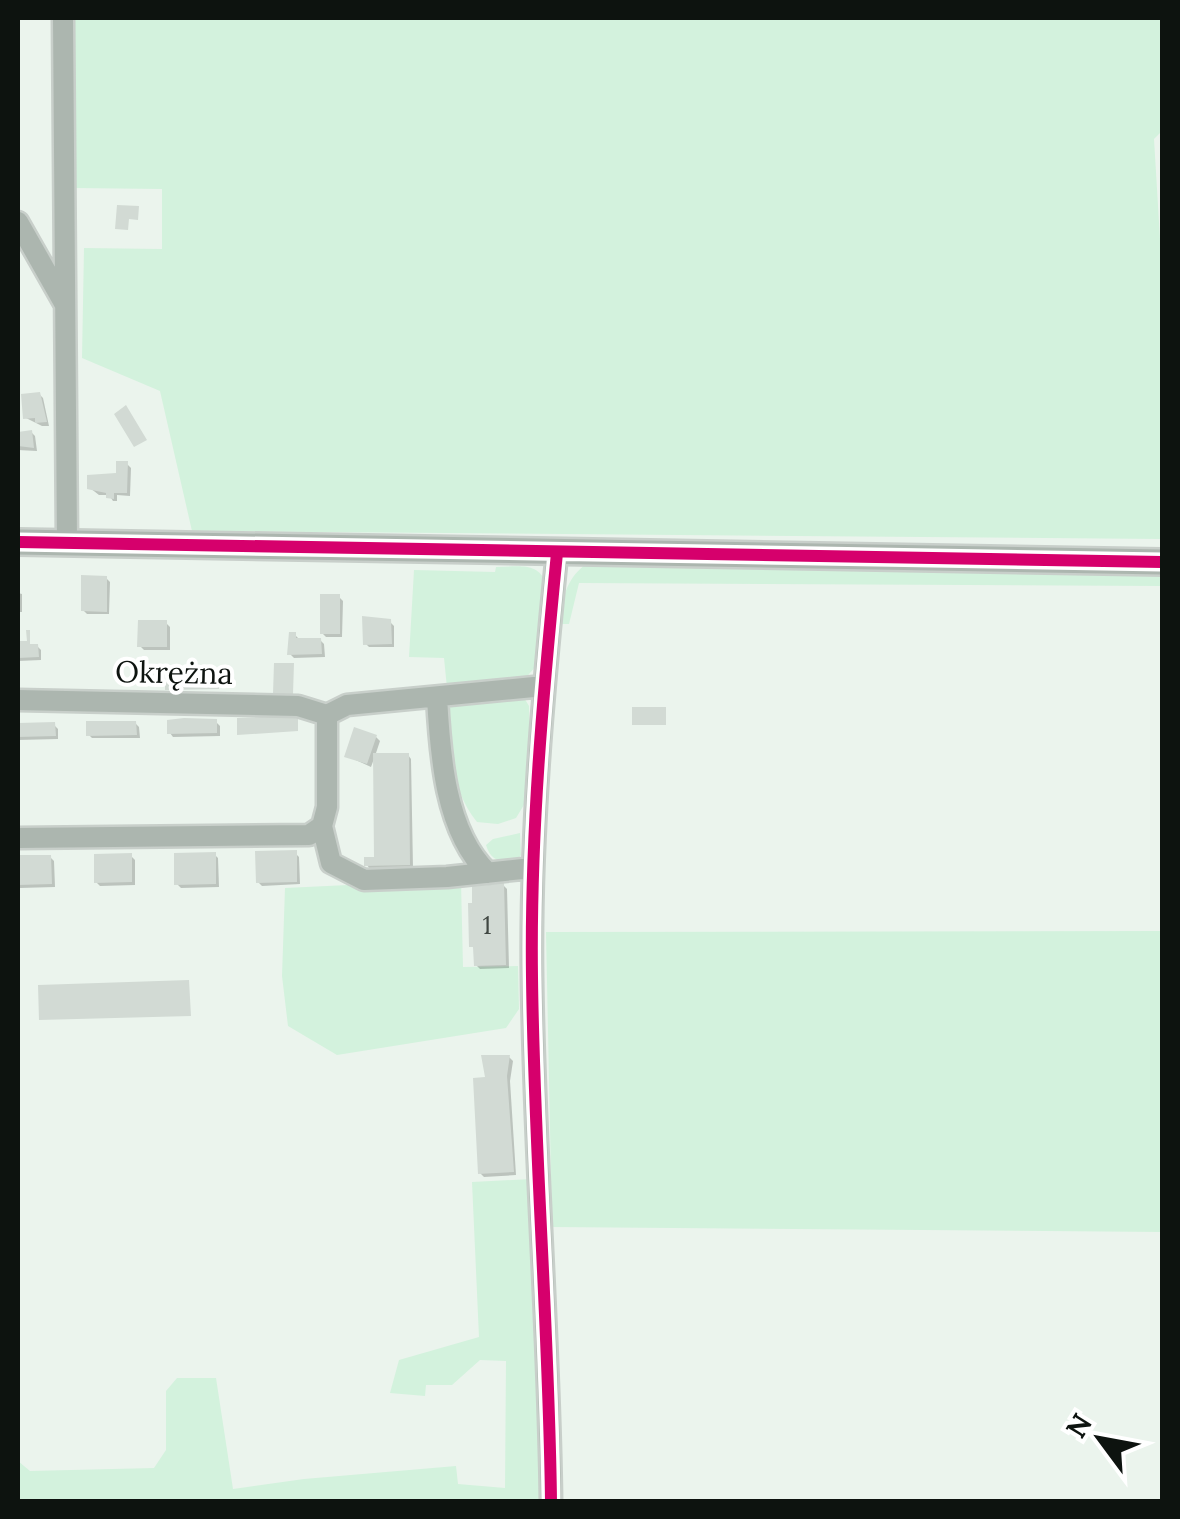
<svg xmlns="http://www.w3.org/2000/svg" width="1180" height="1519" font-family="Lora,serif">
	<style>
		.green { fill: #d3f2dd }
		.shadow { fill: #0003 }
		.building { fill: #d2dad4 }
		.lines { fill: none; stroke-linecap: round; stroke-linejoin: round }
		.minor-casing { stroke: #c8cfca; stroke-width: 25 }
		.tertiary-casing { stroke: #c8cfca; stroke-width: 30 }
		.minor { stroke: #acb6af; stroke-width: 20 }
		.tertiary { stroke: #acb6af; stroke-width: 25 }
		.cycleway-casing { stroke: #fff; stroke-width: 19 }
		.cycleway { stroke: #d6006c; stroke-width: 12 }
		.labels { text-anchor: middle; stroke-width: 8; stroke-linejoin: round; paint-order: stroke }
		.number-label { font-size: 25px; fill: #404742 }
		.street-label { font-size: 30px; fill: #0d130f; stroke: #fff }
	</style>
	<rect width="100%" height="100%" fill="#ebf4ed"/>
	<path class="green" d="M73,18H1162V131L1154,139L1162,272V539L192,531L160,391L82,358L84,248L162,249V189L74,188Z
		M586,564L1162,573V586L579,583L569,624H558C563,599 565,580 586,564Z
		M496,567C516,567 538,561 546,583L536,666L523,681L447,688L444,658L409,657L414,570L495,572Z
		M523,696L529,706L530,795L516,818L498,824L477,822C451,790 449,748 447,708L452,702Z
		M520,833L521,855L515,863C499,861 491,861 486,845L493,839Z
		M453,880L461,882L463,967L518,966L519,1009L506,1028L337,1055L288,1026L282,976L285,888Z
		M1162,931V1232L552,1227L546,932Z
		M532,1179L542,1501H18V1461L30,1471L154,1468L166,1450V1391L177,1378H216L233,1489L304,1479L456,1466L458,1484L505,1488L506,1361L480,1360L452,1385H426L425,1396L390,1393L399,1360L479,1337L472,1182Z"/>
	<path class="shadow" d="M39,394L43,398L49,426H42L26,418Z
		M31,432L35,436L37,451L18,450V434Z
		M127,464L131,468L130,496L117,495V501H113L109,495H99L90,488L119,475Z
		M106,578L110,582L109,614H87L83,610Z
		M18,593L22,594V612H18Z
		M339,597L343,601L342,637H326L322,633Z
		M390,622L394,626V647H369L365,643Z
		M166,623L170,627V650H144L140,646Z
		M295,635L299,639L320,640L324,644L325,657L294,658L290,654Z
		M18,644L37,646L41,650V660L18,661Z
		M216,722L220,726V736L173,737L170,733Z
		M135,723L139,727L140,738H92L89,735Z
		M18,725H54L58,729V739L18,740Z
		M376,737L380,741L375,756L408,755L411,759L413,868L370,869L367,865L377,859L375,756L371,767L347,756Z
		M295,853L299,857L300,884L262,886L258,882Z
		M215,855L218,858L219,887L181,888L177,884Z
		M131,856L135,860V885L100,886L96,882Z
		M18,857H50L54,861L55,887L20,888Z
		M503,885L507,889L509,968L480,969L476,965V951L472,946Z
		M509,1057L513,1061L510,1081L516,1175L484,1177L480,1173L488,1079Z"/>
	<path class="building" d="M117,205L139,206L138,220L129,219L128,230L115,229Z
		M40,392L47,422L35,423V418L23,419L21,394Z
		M126,405L147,440L134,447L114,414Z
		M32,430L34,448L18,446V432Z
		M116,461H128L127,493H114V499L106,498V493L87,489V475L116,473Z
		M81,575L107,576V612L81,611Z
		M320,594H340V634H320Z
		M362,616L391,619L392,644L363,645Z
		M138,620H167V647H137Z
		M26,630H30V644H38L39,657L18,658V641H27Z
		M289,632H296V638H321L322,654L287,655Z
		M274,663H294L293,694H273Z
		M219,669V689L165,690V670Z
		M632,707H666V725H632Z
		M286,716L298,717V731L237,735V718Z
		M184,718L217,719V733L167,734V720Z
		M86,721H136L137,735L86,736Z
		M55,722L56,736L18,737V723Z
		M354,727L377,735L367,764L344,757Z
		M373,753H409L410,865L364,866V857H374Z
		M297,850V882L256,883L255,851Z
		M216,852V884L174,885V853Z
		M132,853V882L94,883V854Z
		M18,855H51L52,884L18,885Z
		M504,882L506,965L474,966L473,947H469L468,903H472V883Z
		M189,980L191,1016L39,1020L38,985Z
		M481,1055H510L507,1076L514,1172L478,1174L473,1078L485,1077Z"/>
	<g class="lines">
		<g class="minor-casing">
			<path id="minor" d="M63,18L67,543
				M18,222L64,303
				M437,697C440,754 445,832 488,873
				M18,700L298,706L327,715L347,705L544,686
				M322,826L331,863L364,880L447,877L532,868
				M18,838L309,835L322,826L327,807V715
				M551,1502C549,1327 534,1152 532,977C530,835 543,694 557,553"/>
		</g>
		<g class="tertiary-casing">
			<path id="tertiary" d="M18,542L1162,562"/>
		</g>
		<use href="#minor" class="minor"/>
		<use href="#tertiary" class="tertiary"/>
		<g class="cycleway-casing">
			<path id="cycleway" d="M18,542L1162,562
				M551,1502C549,1327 534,1152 532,977C530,835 543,694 557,553"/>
		</g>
		<use href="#cycleway" class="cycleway"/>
	</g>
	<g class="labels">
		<g class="number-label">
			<text x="487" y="934">1</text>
		</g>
		<g class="street-label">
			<text transform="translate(174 673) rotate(1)" y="10">Okrężna</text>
		</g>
	</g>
	<rect width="1180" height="1519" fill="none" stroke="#0d130f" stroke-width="40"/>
	<g transform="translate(1100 1439) rotate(302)" stroke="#ffffff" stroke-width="8" paint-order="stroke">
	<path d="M0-8L18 38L0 25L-18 38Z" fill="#0d130f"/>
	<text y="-15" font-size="28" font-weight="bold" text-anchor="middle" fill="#0d130f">N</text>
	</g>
</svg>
